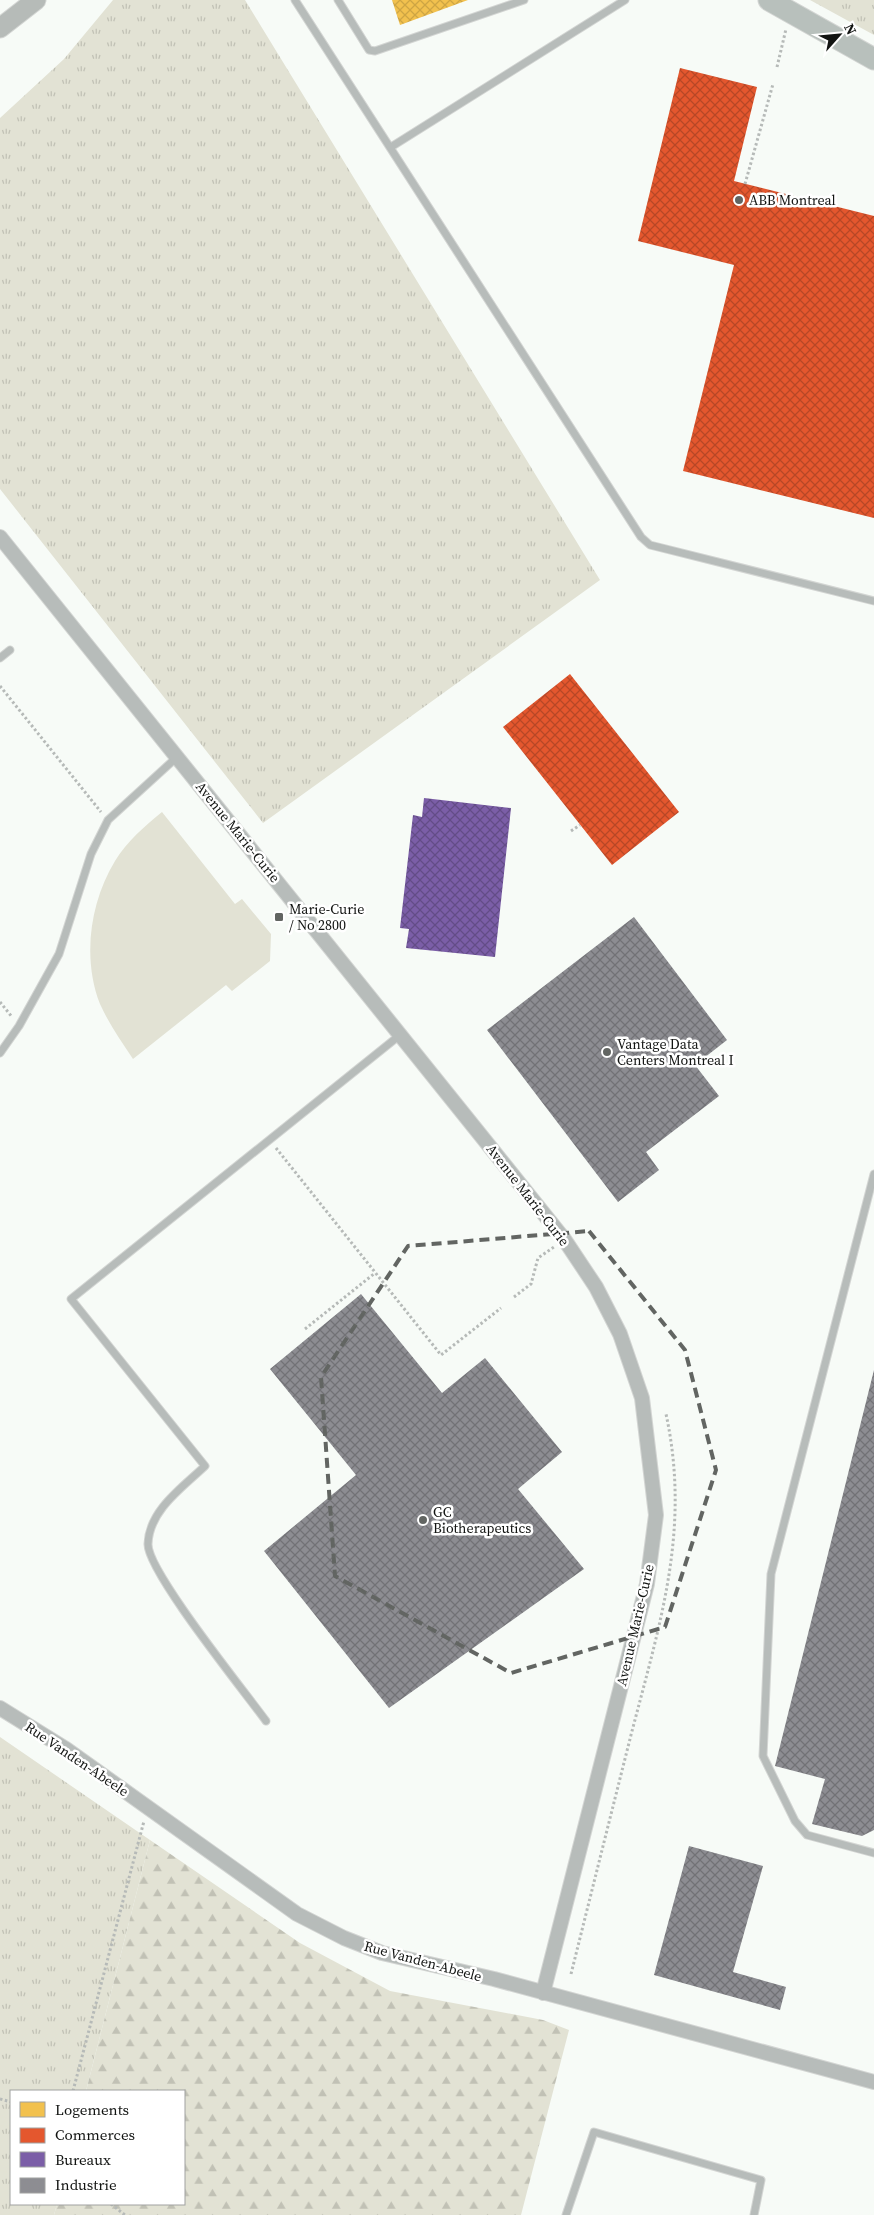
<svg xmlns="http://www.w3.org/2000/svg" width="874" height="2215" font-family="'Source Serif 4',serif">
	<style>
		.grass { fill: url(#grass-tufts) }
		.forest { fill: url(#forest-firs) }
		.park { fill: #e2e2d4 }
		.homes { fill: url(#homes-cross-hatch) }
		.shops { fill: url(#shops-cross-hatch) }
		.offices { fill: url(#offices-cross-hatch) }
		.industry { fill: url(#industry-cross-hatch) }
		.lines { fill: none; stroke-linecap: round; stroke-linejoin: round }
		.lane-casing { stroke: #d3d5d3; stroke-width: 9 }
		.street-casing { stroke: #d3d5d3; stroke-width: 16 }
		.secondary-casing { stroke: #d3d5d3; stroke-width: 21 }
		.primary-casing { stroke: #d3d5d3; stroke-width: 23 }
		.path { stroke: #b6bab8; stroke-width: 3; stroke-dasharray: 2.5 2.5; stroke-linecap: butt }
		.lane { stroke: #b7bcba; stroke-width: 7 }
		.street { stroke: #b7bcba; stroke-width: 14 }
		.secondary { stroke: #b6bbb8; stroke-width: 19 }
		.primary { stroke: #b8c0bc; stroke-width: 21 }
		.marked { fill: none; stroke: #626562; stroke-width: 4; stroke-dasharray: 10 6; stroke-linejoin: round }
		.poi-dot { fill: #626562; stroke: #fff; stroke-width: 2 }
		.labels { text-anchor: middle; stroke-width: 5; stroke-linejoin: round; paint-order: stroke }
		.poi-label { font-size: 14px; fill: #121412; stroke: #fff; text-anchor: start }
		.street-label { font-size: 14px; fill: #121412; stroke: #fff }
	</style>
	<defs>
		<pattern id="grass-tufts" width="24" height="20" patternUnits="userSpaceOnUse" patternTransform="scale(1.25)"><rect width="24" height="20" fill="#e2e2d4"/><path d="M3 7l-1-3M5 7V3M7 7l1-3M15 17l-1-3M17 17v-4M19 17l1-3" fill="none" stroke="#c1c1b5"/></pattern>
		<pattern id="forest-firs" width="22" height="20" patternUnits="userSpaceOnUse" patternTransform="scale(1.25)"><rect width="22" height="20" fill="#e2e2d4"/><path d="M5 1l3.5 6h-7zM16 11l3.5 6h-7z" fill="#c1c1b5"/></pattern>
		<pattern id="homes-cross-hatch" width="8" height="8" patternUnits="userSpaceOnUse" patternTransform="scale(1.25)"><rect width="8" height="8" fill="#f2c14e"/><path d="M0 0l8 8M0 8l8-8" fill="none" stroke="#cea543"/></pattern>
		<pattern id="shops-cross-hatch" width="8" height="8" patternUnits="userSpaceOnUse" patternTransform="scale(1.25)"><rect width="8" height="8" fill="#e4572e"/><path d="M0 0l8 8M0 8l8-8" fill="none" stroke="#b74726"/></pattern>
		<pattern id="offices-cross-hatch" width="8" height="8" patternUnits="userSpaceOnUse" patternTransform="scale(1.25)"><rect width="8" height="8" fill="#7b5ea7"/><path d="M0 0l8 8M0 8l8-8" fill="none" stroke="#634c87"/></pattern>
		<pattern id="industry-cross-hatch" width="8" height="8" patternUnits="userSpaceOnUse" patternTransform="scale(1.25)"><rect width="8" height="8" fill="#8d8d92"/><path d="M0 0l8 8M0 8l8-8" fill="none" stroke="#727276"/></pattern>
	</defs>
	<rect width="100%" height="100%" fill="#f7fbf7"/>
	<path class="grass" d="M113,0H245L600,580L263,823L0,489V118L64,59Z
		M810,0H874V35Z
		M0,1737L150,1840L86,2091H11V2204H57L54,2215H0Z"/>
	<path class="forest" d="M150,1840L300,1943L390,1991L543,2020L569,2030L521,2215H54L57,2204H184V2091H86Z"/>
	<path class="park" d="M162,812L235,904L242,899L271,934L270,961L232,991L226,985L133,1059C121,1041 109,1024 100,1004C82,958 90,902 115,861C127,841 145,826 162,812Z"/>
	<path class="homes" d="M392,0H468L400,25Z"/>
	<path class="shops" d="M680,68L757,87L734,181L874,216V518L683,471L734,265L638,241Z
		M570,674L679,812L612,865L503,727Z"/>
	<path class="offices" d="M424,798L511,808L495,957L406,948L409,929L400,928L413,815L422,817Z"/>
	<path class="industry" d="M634,917L727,1040L695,1065L719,1096L646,1152L659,1170L618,1202L487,1030Z
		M361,1294L442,1393L485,1358L562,1452L518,1489L584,1569L389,1708L264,1551L356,1475L270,1369Z
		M874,1370V1830L862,1836L812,1824L825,1779L775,1766Z
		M689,1846L763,1866L733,1972L786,1987L780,2010L654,1975Z"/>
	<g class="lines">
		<g class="lane-casing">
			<path id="lane" d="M295,0L641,537L650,545L874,601
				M338,0L369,50L375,51L524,0
				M391,147L625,0
				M0,658L10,650
				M0,1053L19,1026L59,954L91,854L108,820L177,757
				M874,1174L771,1574L763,1756L795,1821L807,1835L874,1853
				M266,1721C245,1692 147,1571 148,1544C149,1510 183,1487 205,1466L71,1299L400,1035
				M566,2215L594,2132L761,2180L754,2215"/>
		</g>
		<g class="street-casing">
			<path id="street" d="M0,537L564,1239L596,1287L620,1334L642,1398L656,1515L647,1584L543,1993
				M0,1708L66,1749L297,1914L344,1938L382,1953L494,1979L874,2082"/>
		</g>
		<g class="secondary-casing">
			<path id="secondary" d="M0,28L36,0"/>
		</g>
		<g class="primary-casing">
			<path id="primary" d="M769,0L874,59"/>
		</g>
		<path class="path" d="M777,67L786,29
			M745,184L773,84
			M0,686L101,812
			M571,831L580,825
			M0,1002L12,1017
			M276,1148L441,1355L501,1308
			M514,1297L531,1284L538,1258L554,1247
			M305,1329L375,1273
			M571,1974C591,1894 611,1814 631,1735C660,1623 691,1530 666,1414
			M73,2091L144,1821
			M0,2099L11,2102
			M111,2204L125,2215"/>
		<use href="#lane" class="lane"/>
		<use href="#street" class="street"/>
		<use href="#secondary" class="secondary"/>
		<use href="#primary" class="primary"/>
	</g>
	<path class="marked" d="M589,1231L685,1350L716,1470L665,1627L511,1673L335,1576L321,1377L408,1246Z"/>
	<g class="poi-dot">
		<circle cx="739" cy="200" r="5"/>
		<rect x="274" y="912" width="10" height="10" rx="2.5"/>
		<circle cx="607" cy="1052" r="5"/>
		<circle cx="423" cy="1520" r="5"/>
	</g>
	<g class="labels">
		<g class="poi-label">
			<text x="749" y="205">ABB Montreal</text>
			<text x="289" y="914">Marie-Curie<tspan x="289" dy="16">/ No 2800</tspan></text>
			<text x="617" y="1049">Vantage Data<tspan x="617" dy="16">Centers Montreal I</tspan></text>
			<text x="433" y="1517">GC<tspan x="433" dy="16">Biotherapeutics</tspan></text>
		</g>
		<g class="street-label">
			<text transform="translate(238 832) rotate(51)" y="5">Avenue Marie-Curie</text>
			<text transform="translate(528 1195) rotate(52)" y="5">Avenue Marie-Curie</text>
			<text transform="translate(635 1625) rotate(-77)" y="5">Avenue Marie-Curie</text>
			<text transform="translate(77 1759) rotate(34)" y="5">Rue Vanden-Abeele</text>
			<text transform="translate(423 1961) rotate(15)" y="5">Rue Vanden-Abeele</text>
		</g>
	</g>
	<rect x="10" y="2090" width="175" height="115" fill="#ffffff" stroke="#a0a1a0"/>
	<rect x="20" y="2102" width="25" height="15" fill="#f2c14e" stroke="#a0a1a0"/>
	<text x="55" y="2115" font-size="15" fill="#121412">Logements</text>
	<rect x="20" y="2128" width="25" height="15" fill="#e4572e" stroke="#a0a1a0"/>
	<text x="55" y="2140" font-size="15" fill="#121412">Commerces</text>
	<rect x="20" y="2152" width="25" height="15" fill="#7b5ea7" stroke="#a0a1a0"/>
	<text x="55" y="2165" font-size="15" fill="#121412">Bureaux</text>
	<rect x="20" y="2178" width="25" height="15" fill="#8d8d92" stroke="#a0a1a0"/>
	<text x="55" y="2190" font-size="15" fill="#121412">Industrie</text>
	<g transform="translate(839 35) rotate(63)" stroke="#ffffff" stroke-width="4" paint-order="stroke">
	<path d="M0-4L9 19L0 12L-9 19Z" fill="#121412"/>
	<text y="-8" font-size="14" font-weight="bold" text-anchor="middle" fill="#121412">N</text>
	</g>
</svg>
